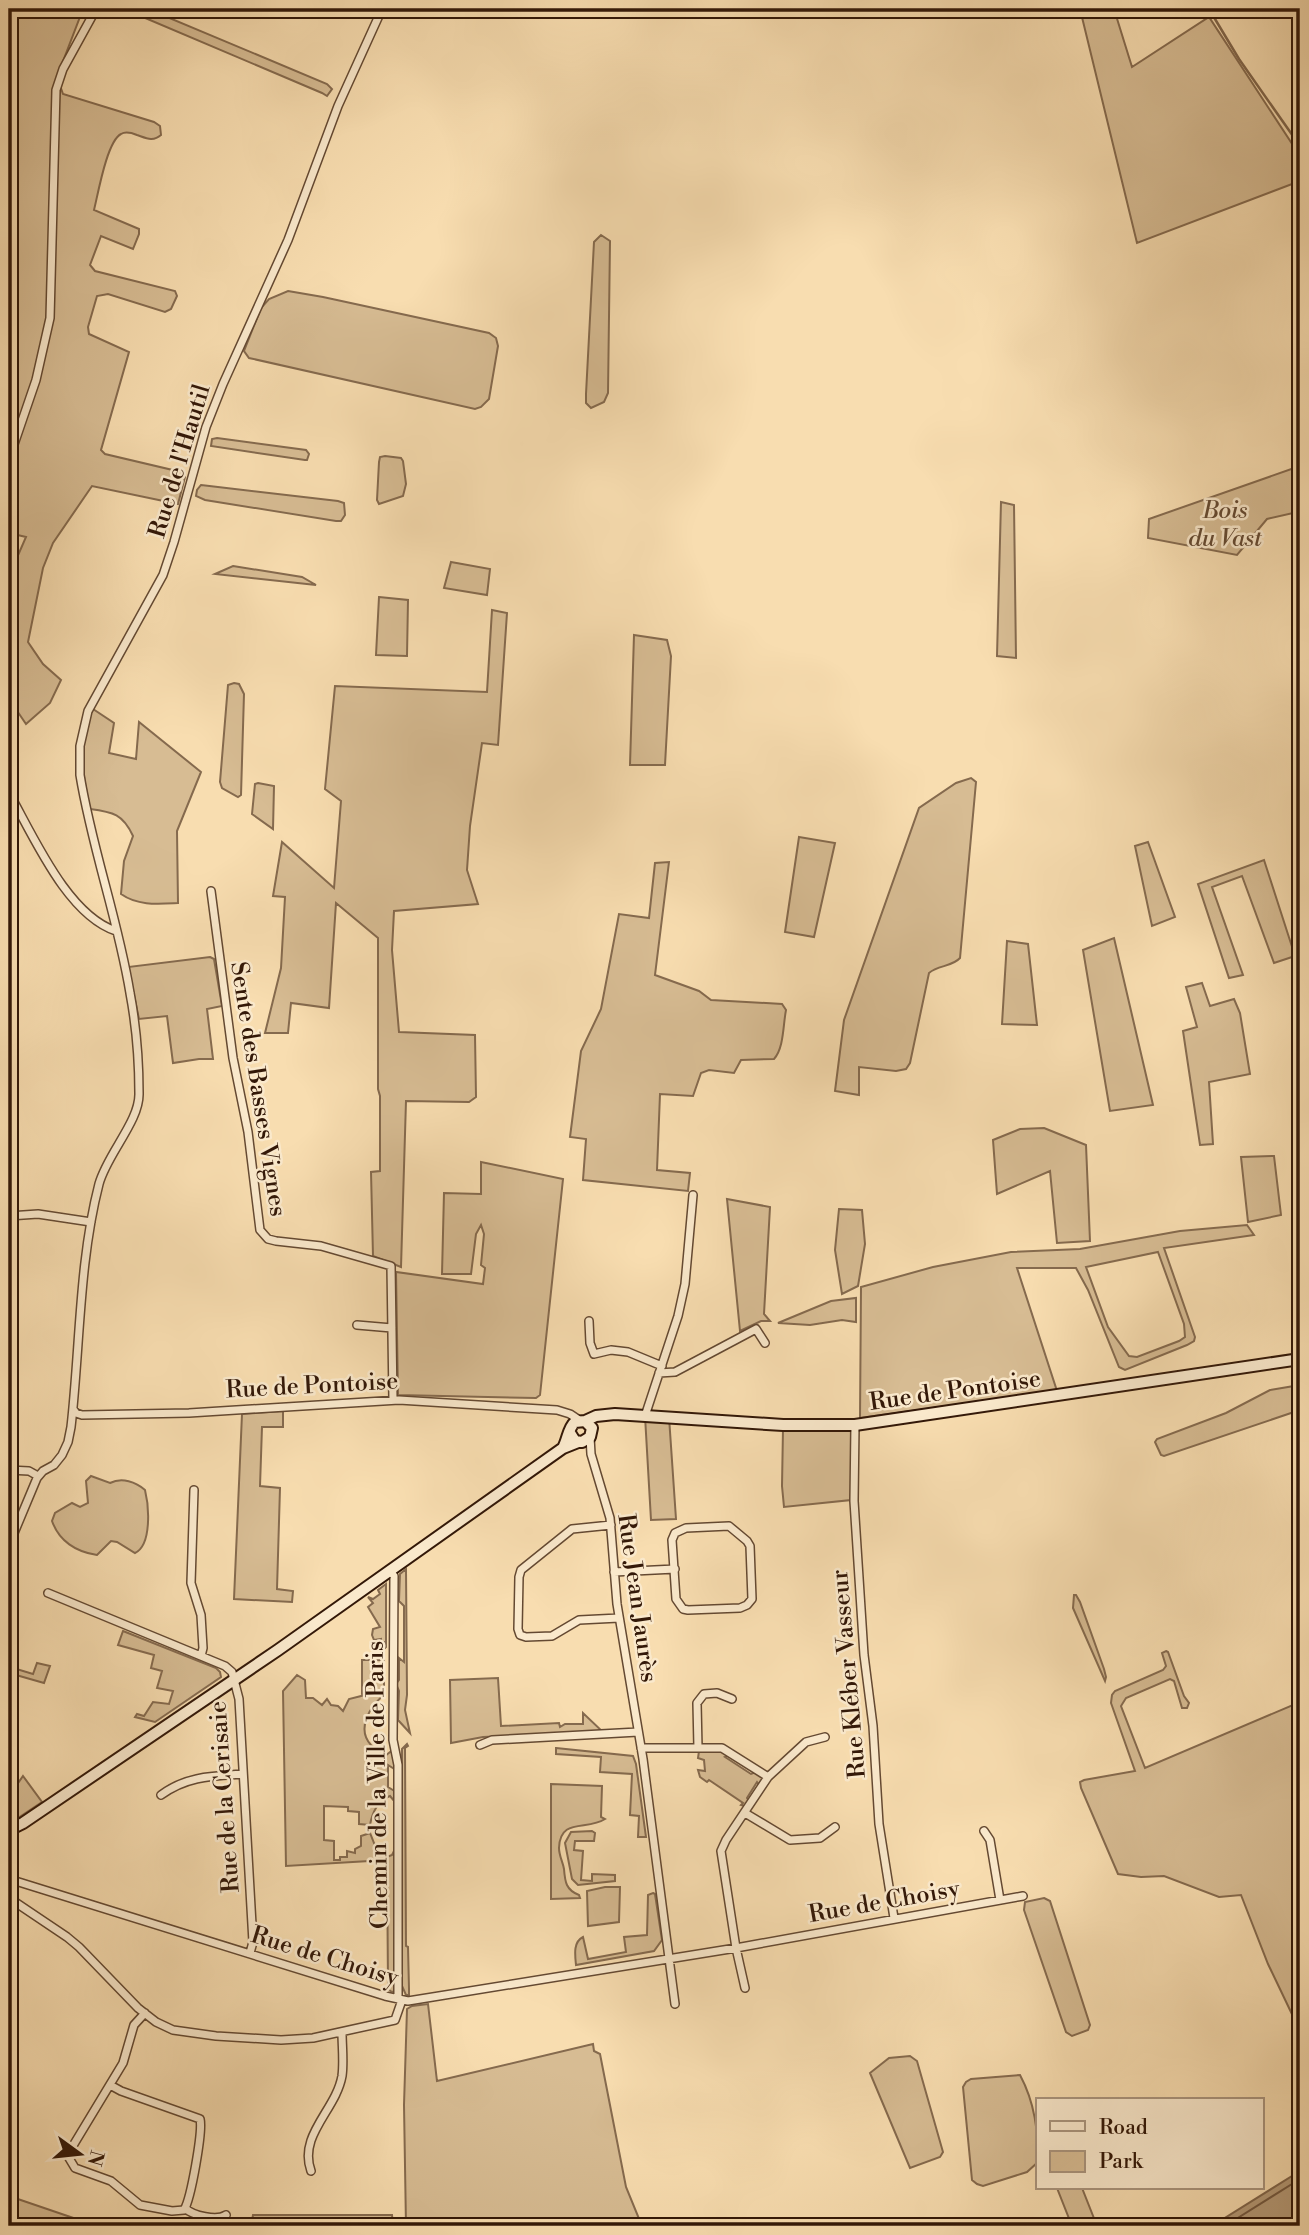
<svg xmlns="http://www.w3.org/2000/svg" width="1309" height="2235" font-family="'Libre Bodoni',serif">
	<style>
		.green { fill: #d7bc93; stroke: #856a4e; stroke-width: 2; fill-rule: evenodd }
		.water { fill: #b59a77; stroke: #81664b; stroke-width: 2 }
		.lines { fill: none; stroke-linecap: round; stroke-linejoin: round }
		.shore { stroke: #745940; stroke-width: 2 }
		.stream { stroke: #81664b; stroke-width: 2.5 }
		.minor-casing { stroke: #644932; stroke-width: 10 }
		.secondary-casing { stroke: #331808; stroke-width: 14 }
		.minor { stroke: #fae9cc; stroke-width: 7 }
		.secondary { stroke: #fae9cc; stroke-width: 10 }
		.labels { text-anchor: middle; stroke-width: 5; stroke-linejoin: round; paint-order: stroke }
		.street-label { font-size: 24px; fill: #331808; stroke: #fae9cc }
		.park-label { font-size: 24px; font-style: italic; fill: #644932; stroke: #fae9cc }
	</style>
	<rect width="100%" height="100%" fill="#f8ddb0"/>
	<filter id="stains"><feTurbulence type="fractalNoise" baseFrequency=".00286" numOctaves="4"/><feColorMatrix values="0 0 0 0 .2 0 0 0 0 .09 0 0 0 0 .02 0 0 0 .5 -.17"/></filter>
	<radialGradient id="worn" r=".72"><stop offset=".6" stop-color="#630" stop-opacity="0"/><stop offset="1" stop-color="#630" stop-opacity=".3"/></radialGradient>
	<path class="green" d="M9,9H83L57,77L63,94L154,122L160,126L161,135C153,142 146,138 137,135C132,133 126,131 121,134C107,141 98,194 94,210L139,229V234L133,249L101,236L90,265L95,271L175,291L177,296L171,309L165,312L108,294L97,296L88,327L89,334L129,352L101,450L105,454L181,472L185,477L178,504L92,486L53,543L43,568L28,642L43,664L61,680L50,703L26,724L9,699V576L26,537L9,533Z
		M124,9H148L327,84L332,89L327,96L322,93Z
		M1080,9H1114L1132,67L1209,17L1300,156V181L1137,243Z
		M601,235L610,241L608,393L604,402L591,408L586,403V394L594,242Z
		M288,291L323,297L489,333L496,338L498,346L489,399L481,407L475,409L249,358L244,351L261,308L269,299Z
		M217,438L306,450L309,454L307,460H305L211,446L212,439Z
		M385,456L401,458L403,461L406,484L403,496L379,504L377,500L379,462L380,457Z
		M1300,466V515L1293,513L1267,519L1237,555L1148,538L1149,519Z
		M201,485L338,501L344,503L345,515L341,521H336L205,500L196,496L197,490Z
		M1001,502L1014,505L1016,658L997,656Z
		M451,562L490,569L487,595L444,588Z
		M233,566L302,577L316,585L215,574Z
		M379,597L408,600L407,656L376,655Z
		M492,610L507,613L498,745L482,743L470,826L467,870L478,904L394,911L392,950L399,1032L475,1035L476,1097L469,1102L406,1101L401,1267L373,1256L371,1172L380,1171V1096L378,1089V938L336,903L329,1008L291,1003L288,1033H265L281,968L285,897L273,896L282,842L334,888L341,801L325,789L335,686L487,692Z
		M634,635L667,640L671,656L665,765H630Z
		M234,683L239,684L244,694L241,795L238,797L222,788L220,782L228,685Z
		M93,709L114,723L109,753L136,759L139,722L201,772L177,831L178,903C158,904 138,906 121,894L124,861L133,836C123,814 113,812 90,809C83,776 75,740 93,709Z
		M1296,761L1300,776V936L1293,914Z
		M971,778L976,782L960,958C952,967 938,965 929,973L910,1063L906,1069L896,1071L859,1067V1095L835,1091L844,1020L919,808L956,783Z
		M258,783L274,786L273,829L252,814L255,784Z
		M799,837L835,843L814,937L785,932Z
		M1148,842L1175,917L1152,926L1135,846Z
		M1264,860L1295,956L1274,963L1242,876L1212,887L1243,975L1229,978L1198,884Z
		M669,862L655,975L699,991L711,1000L782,1004L786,1010C783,1025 784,1048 774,1059L741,1060L734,1073L709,1070L701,1073L693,1096L660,1094L657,1170L690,1173L688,1191L583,1180L586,1139L570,1137L581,1051L601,1009L619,914L649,918L655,863Z
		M1114,938L1153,1105L1110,1111L1083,950Z
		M1007,941L1028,944L1037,1025L1002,1024Z
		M210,957L214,959L222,1006L207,1009L213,1059H199L173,1063L167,1016L139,1019L128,967Z
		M1202,983L1210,1006L1234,999L1240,1013L1250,1074L1209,1082L1213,1144L1200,1145L1183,1031L1197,1027L1186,987Z
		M1044,1128L1086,1145L1090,1241L1057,1243L1050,1171L997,1194L993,1140L1020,1129Z
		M1274,1156L1281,1215L1248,1222L1241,1157Z
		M481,1162L563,1179L540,1395L536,1398L398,1395L396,1272L483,1284L485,1268L481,1265L484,1234L481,1225L476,1234L471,1274H442L444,1193L481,1194Z
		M727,1199L770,1207L764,1314L770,1321H761L740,1331Z
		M839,1209L862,1210L865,1244L858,1286L842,1294L835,1250Z
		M1247,1225L1254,1235L1164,1248L1195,1337L1194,1341L1187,1345L1125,1370L1119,1367L1088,1290L1076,1268H1017L1057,1391L860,1418L861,1287L933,1267L1011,1252L1080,1249L1180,1231ZM1158,1252L1184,1324L1185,1337L1179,1341L1137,1357L1129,1356L1108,1327L1086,1267Z
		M856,1298V1322L842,1320L810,1325L778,1323L831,1301Z
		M1300,1385V1410L1164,1456L1161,1455L1155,1442L1157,1439L1226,1413L1270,1390Z
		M283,1411V1427H262L260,1486L280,1488L277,1589L293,1591L292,1602L234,1599L242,1414Z
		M645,1416L669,1417L676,1519L651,1520Z
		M783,1429L851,1431V1500L784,1507L782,1486Z
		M91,1476L110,1483C122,1477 136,1482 145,1490C149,1506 152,1545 135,1553L117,1542L111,1541L97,1555C76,1552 59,1541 52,1521L55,1513L72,1503L80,1507L88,1503L86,1481Z
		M406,1569L407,1695L405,1710L410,1733L398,1720L399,1691L396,1684L399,1680V1658L404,1662V1606L399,1601L400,1574Z
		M386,1584V1647L385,1648L384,1642H381V1639L374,1640L372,1635L373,1629L380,1627L368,1607L373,1603L368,1597L373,1599L380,1594L378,1590Z
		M1074,1595H1076L1080,1602L1104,1669L1106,1677L1105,1681L1073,1608Z
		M123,1631L216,1668L220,1672L221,1677L155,1722L135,1717L137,1714L144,1716L153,1702L169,1704L173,1691L157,1688L162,1671L151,1668L154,1655L118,1645Z
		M1166,1651L1168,1652L1184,1696L1189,1703L1187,1708H1182L1174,1681L1170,1679L1126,1698L1121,1706L1145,1768L1300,1702V2031L1268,1964L1241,1895L1219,1897L1164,1876L1141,1877L1118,1874L1081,1788L1080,1782L1084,1780L1135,1771L1111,1703L1112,1695L1115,1691L1163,1670L1166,1666L1162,1653Z
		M362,1660H384V1695C370,1706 356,1729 371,1745C375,1749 381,1752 385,1756L394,1749L396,1770L388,1765V1787L396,1792L395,1802L390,1796C378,1800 372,1813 370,1825L359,1824V1812L348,1811V1807L324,1806V1840L334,1841V1860H340V1857H347V1851L355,1853V1849L361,1846V1836L370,1833L376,1848L386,1855V1860L286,1866L283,1691L297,1675L305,1680L306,1698H313L322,1705L327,1699L331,1705L338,1706L343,1711L349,1699L365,1695L362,1694Z
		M37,1663L50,1666L44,1683L9,1673L10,1667L33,1674Z
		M498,1678L501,1726L559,1723L560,1727L565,1724H583V1713L603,1732L483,1737L451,1743L450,1680Z
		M407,1744L408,1746L405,1748L406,1946L408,1947L409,1989V1995H406L402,1986V1936L399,1930L402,1927V1749Z
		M717,1747L732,1754L725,1757L751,1774L759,1771L765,1777L761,1788L757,1782L747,1798L751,1804L748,1807L741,1805L743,1803L709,1780L707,1782L700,1777L698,1770L705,1771L704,1760L698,1758L699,1751Z
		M556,1748L633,1756L636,1764L646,1837H638L639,1816L630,1815L632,1774L600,1772L601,1757L556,1754Z
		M23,1776L42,1802L9,1824V1796Z
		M551,1784L602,1786L601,1817L605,1819C587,1831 560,1817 559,1848C559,1856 563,1862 564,1869C565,1882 566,1890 579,1895L580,1898L551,1899Z
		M592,1831L595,1833L594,1841H575L574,1850L583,1851L581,1880L592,1881V1874L615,1875V1881L578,1885L572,1879L565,1843L571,1832Z
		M395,1849V1991L392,1992L389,1990L388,1985L387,1857L392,1855Z
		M605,1887H620L619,1922L588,1926L587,1891Z
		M653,1893L655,1894L662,1940L654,1951L576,1965C575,1955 573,1942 583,1937L588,1959L626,1952L624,1937L647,1935L648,1895Z
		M1044,1898L1050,1901L1090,2025L1088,2030L1072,2036L1066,2032L1024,1910L1025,1902Z
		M428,2004L437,2081L593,2044L594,2051L600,2054L626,2187L642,2226H406L404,2105L407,2009L412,2006Z
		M910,2056L917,2061L943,2152L940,2157L910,2168L870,2073L889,2058Z
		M1020,2075C1035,2103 1038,2131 1038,2162L1027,2172L983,2186L977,2184L972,2180L963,2087L966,2082L971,2079Z
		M1057,2188H1082L1097,2226H1072Z
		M9,2196L94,2225V2226H9Z
		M253,2215H392L393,2226H251Z"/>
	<path class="water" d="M1300,2171V2226H1212Z"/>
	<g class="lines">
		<path class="shore" d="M1225,2226L1300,2179"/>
		<path class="stream" d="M1209,9L1239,59L1300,146"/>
		<g class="minor-casing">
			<path id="minor" d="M9,459L36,380L50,318L56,90L63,69L96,9
				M9,793C33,835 67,915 116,931
				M211,891L233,1058L248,1132L260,1230L268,1239L276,1241L321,1246L391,1266L393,1400
				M9,1216L38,1214L91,1222
				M589,1321L590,1343L594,1354L611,1350L628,1352L662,1366
				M357,1325L392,1328
				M659,1373L675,1372L756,1329L765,1343
				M73,1409L76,1413L82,1415L189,1413L399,1400L557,1410L570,1414L579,1420
				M645,1416L678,1316L685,1284L693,1195
				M855,1425L854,1501L864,1655L873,1726L879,1824L894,1918
				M590,1437L591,1454L610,1518L617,1604L643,1759L675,2004
				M9,1470L29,1471L38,1476
				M194,1490L191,1583L201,1615L203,1648L201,1656
				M611,1525L572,1529L521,1570L519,1577L518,1629L520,1635L526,1637L552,1636L579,1620L619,1618
				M729,1526L747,1541L750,1546L752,1599L747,1605L740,1608L688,1610L683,1609L676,1599L672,1540L675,1533L686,1528Z
				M9,1545L37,1478L43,1471L54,1465L62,1455L68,1442L71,1427C80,1348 79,1261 99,1184C107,1154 140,1121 139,1093C139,1060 136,1025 130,993C118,919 92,849 80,775V746L88,711L163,575L174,542L206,427L223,384L288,240L338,106L382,9
				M390,1571L394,1576L393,1740L398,1765V1999
				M614,1572L675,1569
				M48,1593L225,1666L232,1672L239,1699L253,1942L250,1953
				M480,1745L492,1740L638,1732
				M641,1748H722L768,1777
				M698,1748L697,1703L704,1694L717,1693L732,1699
				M161,1795C187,1776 212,1776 243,1774
				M745,1813L790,1840L820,1838L835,1827
				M984,1831L990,1840L1000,1900
				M9,1879L385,1996L408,2001L736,1948L1023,1896
				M9,1898L67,1937L79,1947L138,2008L156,2022L173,2030L216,2036L281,2040L313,2038L395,2020L402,2000
				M745,1988L736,1948L721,1851L726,1840L768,1777L806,1742L825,1737
				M110,2085L121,2091L200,2119C203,2131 191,2199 184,2210L172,2211L140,2205L111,2181L75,2168L69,2158L71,2149L123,2063L134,2025L145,2013
				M311,2171C298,2135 336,2110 342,2076C344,2062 342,2046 342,2032
				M185,2208C193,2216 217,2221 226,2215"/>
		</g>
		<g class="secondary-casing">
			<path id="secondary" d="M585,1421L596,1416L615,1414L783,1425H855L1300,1359
				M563,1448C568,1439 568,1428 575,1422L585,1421L592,1428L590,1437L582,1442L575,1441L570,1433
				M9,1830L23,1823L278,1650L563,1448L578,1442"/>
		</g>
		<use href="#minor" class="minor"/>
		<use href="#secondary" class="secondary"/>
	</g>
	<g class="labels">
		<g class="street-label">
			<text transform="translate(179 461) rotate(-73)" y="8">Rue de l'Hautil</text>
			<text transform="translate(259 1089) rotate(81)" y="8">Sente des Basses Vignes</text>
			<text transform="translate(312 1385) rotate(-3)" y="8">Rue de Pontoise</text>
			<text transform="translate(955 1390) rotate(-8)" y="8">Rue de Pontoise</text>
			<text transform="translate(638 1598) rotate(82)" y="8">Rue Jean Jaurès</text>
			<text transform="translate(848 1674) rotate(-95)" y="8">Rue Kléber Vasseur</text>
			<text transform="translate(377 1785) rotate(-91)" y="8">Chemin de la Ville de Paris</text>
			<text transform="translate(224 1797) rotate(-94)" y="8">Rue de la Cerisaie</text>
			<text transform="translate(884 1901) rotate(-10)" y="8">Rue de Choisy</text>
			<text transform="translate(325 1956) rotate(17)" y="8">Rue de Choisy</text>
		</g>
		<g class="park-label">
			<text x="1225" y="518">Bois<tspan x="1225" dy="28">du Vast</tspan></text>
		</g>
	</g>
	<rect width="1309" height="2235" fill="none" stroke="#f8ddb0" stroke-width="35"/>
	<rect x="10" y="10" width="1288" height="2214" fill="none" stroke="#331808" stroke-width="3.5"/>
	<rect x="18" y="18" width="1274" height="2200" fill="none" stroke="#331808" stroke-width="2"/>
	<rect x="1036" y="2098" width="228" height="91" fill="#fae9cc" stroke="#aa957e" stroke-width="2"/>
	<rect x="1050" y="2121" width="35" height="10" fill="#fae9cc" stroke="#aa957e" stroke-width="2"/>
	<text x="1099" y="2134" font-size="21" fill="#331808">Road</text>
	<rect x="1050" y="2151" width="35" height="21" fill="#d7bc93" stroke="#aa957e" stroke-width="2"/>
	<text x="1099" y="2168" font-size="21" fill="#331808">Park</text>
	<g transform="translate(80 2154) rotate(105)" stroke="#fae9cc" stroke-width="5" paint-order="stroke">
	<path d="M0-5L12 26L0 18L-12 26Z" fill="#331808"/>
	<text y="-10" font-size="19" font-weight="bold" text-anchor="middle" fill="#331808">N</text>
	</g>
	<rect width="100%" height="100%" filter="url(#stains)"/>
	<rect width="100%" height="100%" fill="url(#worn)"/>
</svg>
